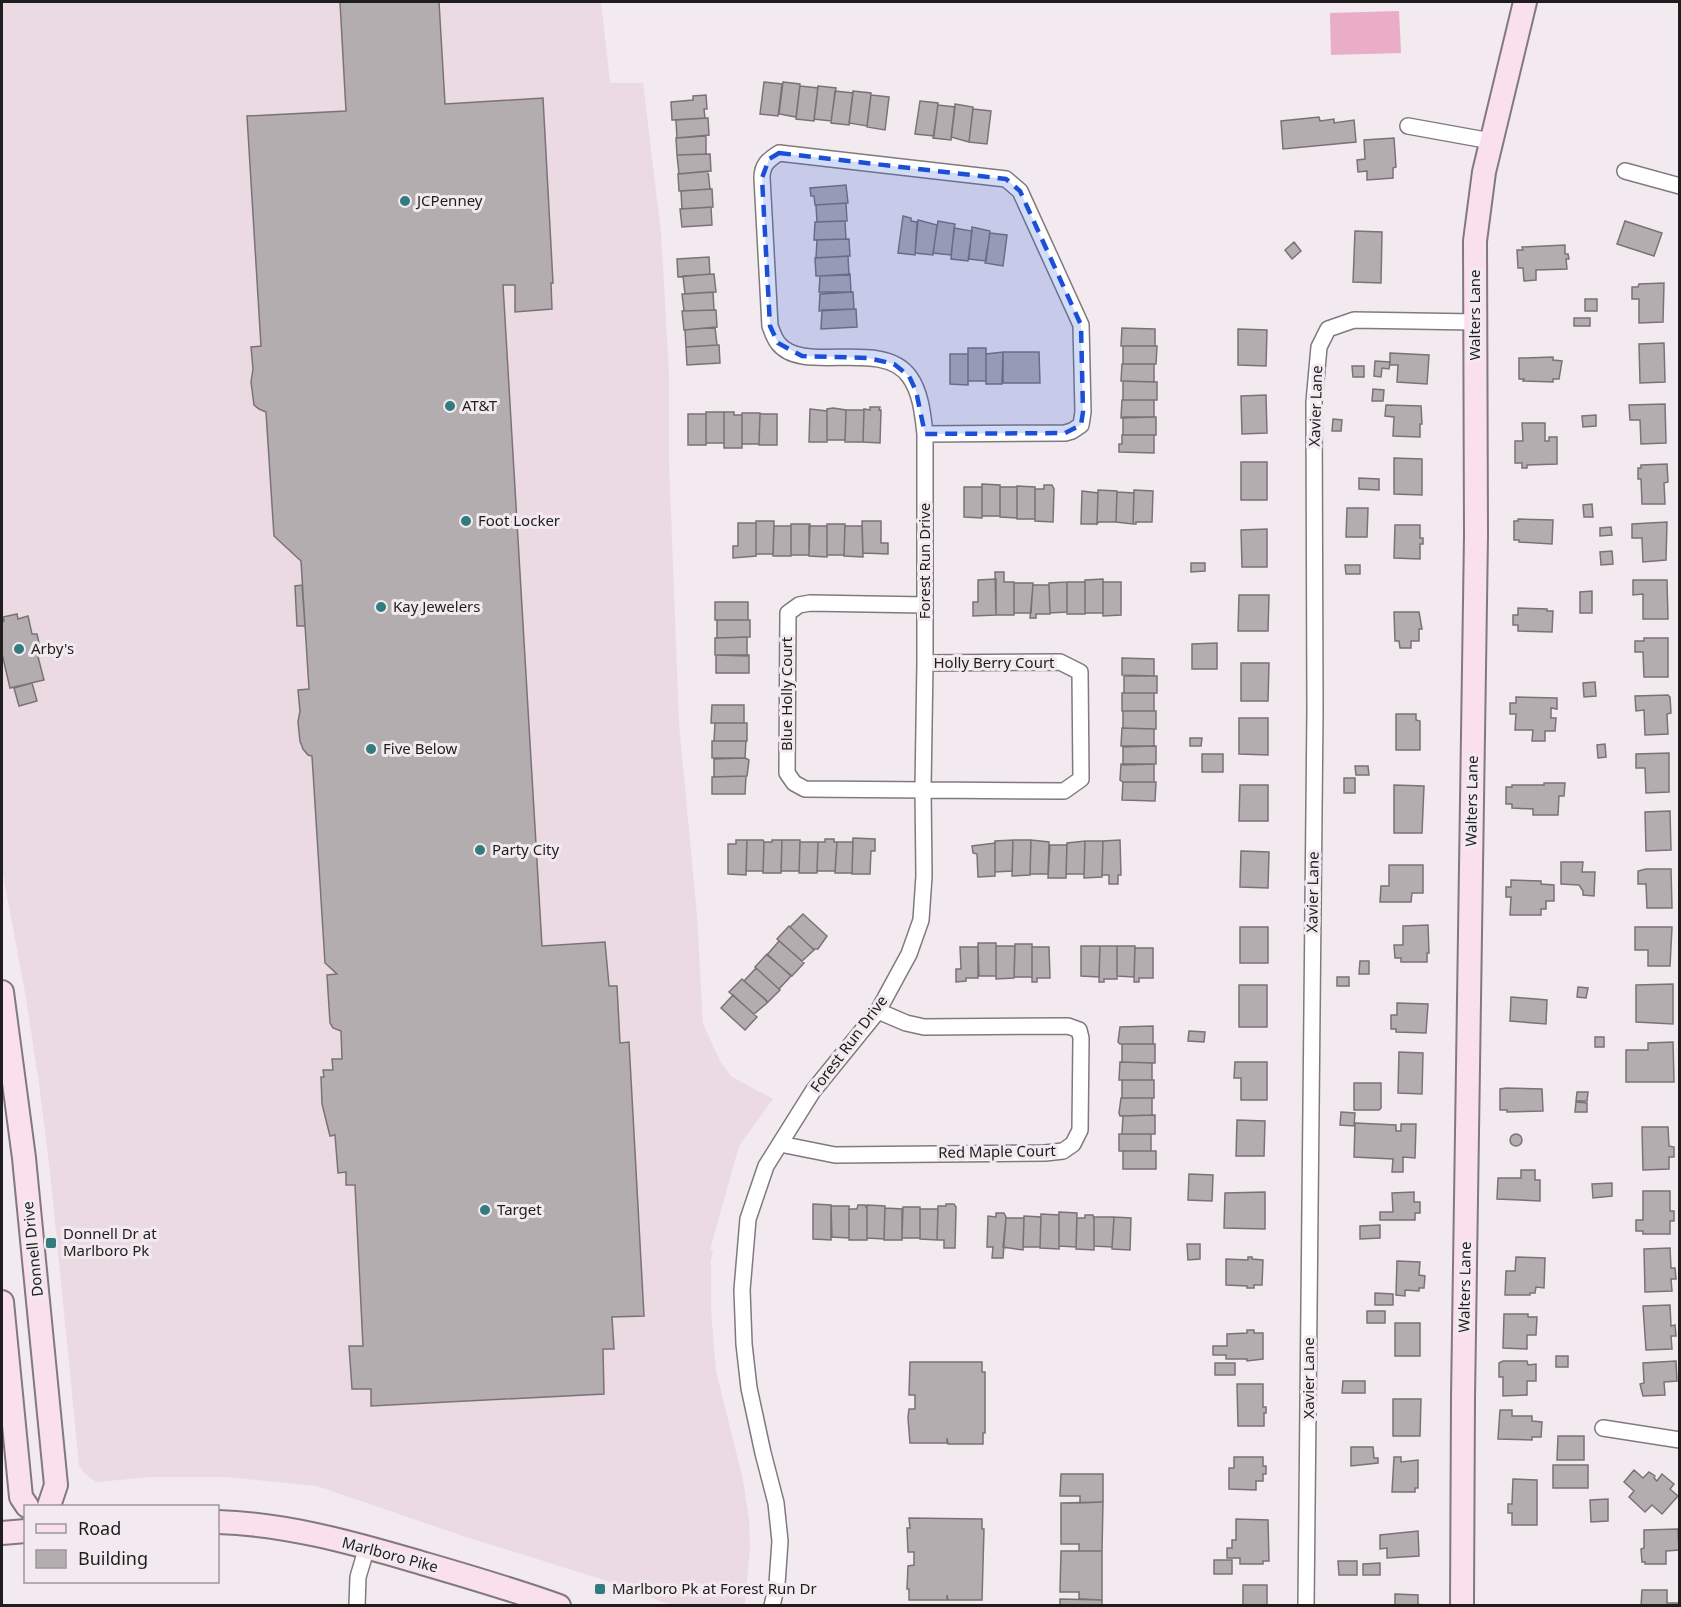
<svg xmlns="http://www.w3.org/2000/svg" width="1681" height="1607" font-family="'Noto Sans',sans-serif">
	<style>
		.built { fill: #ebdae1 }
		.green { fill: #e9adc8 }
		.building { fill: #b4adb0; stroke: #7a7376; stroke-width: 1.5 }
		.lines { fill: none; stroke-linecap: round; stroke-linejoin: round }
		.street-casing { stroke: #817a7d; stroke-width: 18 }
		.secondary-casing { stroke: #817a7d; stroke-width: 26 }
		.street { stroke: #fff; stroke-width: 15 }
		.secondary { stroke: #fadfec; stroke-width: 22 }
		.marked { fill: #1d4ed8; fill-opacity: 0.2; stroke: #1d4ed8; stroke-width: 4.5; stroke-dasharray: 12 8; stroke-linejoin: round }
		.poi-dot { fill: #327b7f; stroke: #f2eaee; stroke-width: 2 }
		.labels { text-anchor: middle; stroke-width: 6; stroke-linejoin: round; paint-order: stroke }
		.poi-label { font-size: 15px; fill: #1f1d1e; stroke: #f2eaee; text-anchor: start }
		.street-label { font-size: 15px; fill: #1f1d1e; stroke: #f2eaee }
	</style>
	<rect width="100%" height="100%" fill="#f2eaee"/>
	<path class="built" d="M2,2H601L610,83H643L661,233L669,374V460L679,724L697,915L703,1024L721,1063L732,1077L773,1099L739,1146L710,1250L713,1251L711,1261V1311L716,1371L743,1480L749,1519L750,1547L745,1605H671L598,1578L466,1537L317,1486L225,1477H153L96,1482L84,1473L79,1465L50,1171L39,1084L26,998L2,869Z"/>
	<path class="green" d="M1399,11L1401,53L1331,55L1330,13Z"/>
	<path class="building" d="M340,2H439L445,104L543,98L553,283H551L552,309L515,312V285H503L542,946L605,942L609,986H617L620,1043L629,1042L644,1316L612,1317L614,1349H603L604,1394L371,1406V1389H352L349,1346H363L355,1185H346V1172L338,1173L335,1135L330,1136L322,1104L321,1077H324L323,1070H333L332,1059H342L341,1031L333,1028L330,1023L327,975L337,974L325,963L312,756L308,755L303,749L300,741L298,722L300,711L298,690L309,689L301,561L274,536L266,412L259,409L254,405L251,382L253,369L251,347L261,346L247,116L346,111Z
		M764,82L782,84L778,116L760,114Z
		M783,82L800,84L796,117L779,114Z
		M800,86L818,88L814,121L796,119Z
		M818,86L836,88L831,121L814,119Z
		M835,91L853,93L849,125L831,123Z
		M853,91L871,93L867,126L849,123Z
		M706,95L707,109H704L705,118L672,120L671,102L693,100V96Z
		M871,95L889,97L885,130L867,127Z
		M920,101L938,103L934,136L915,134Z
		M955,104L973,107L969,142L951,137Z
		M938,105L955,107L951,140L933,138Z
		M973,109L991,111L987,144L969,142Z
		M1319,117L1320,121L1334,119V123L1354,120L1356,142L1283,149L1281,121Z
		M708,118L709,135L677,138L676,120Z
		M706,136V154L677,155L676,138Z
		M1394,138L1396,167L1393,168V178L1367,180V171L1358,172L1357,160L1365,159L1364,140Z
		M710,154L711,171L679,174L677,155Z
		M708,171L710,189L679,191L678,174Z
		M846,185L848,203L815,205L814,196H811L810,188Z
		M712,189L713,207L682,209L681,191Z
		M846,203L847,221L817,222L816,205Z
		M711,207L712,225L682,227L680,209Z
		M903,216L911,218V221L917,222L915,255L898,253Z
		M918,220L937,225L933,255L915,253Z
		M845,221L846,239L814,240L815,222Z
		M938,221L955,224L951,255L933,253Z
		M1625,221L1662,233L1654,256L1617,244Z
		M972,227L990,231L986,261L969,259Z
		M954,228L972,231L968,261L951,259Z
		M1355,231L1382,232L1381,283L1353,282Z
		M990,233L1007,235L1003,266L985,263Z
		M849,239L850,256L816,258L817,240Z
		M1294,242L1301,251L1292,259L1285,250Z
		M1565,245V254H1568L1569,259H1566L1567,269L1536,270V280L1524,281L1523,268H1518L1517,250H1523L1522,247Z
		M848,256L849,275L816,276L815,258Z
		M709,257L710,274L678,277L677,259Z
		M714,274L716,292L685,294L683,276Z
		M850,274L851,292H819L820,276Z
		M1664,283L1663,322L1639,323V299H1632V287H1638L1639,284Z
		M713,292L714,310L684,311L682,294Z
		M853,292L854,309L819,311L820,294Z
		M1585,299H1597V311H1585Z
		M854,309H856L857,327L821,329L822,310Z
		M716,310L717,327L684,330L682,311Z
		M1574,318H1590V326H1574Z
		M715,327L717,345L686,347L685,330Z
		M1122,328L1155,329V346H1121Z
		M1238,329L1267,330L1266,366L1238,365Z
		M1664,343L1665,382L1640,383L1639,344Z
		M717,345H719L720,363L687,365L686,347Z
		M1123,346H1157L1156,364H1123Z
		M968,348H986V381H968Z
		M1003,352H1039L1040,383H1003Z
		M1003,352L1002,384H986V354Z
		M1390,353L1429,355L1427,384L1397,382L1398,365H1390Z
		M950,354H968V385L950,384Z
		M1525,358L1553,357V360L1562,361L1559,379H1553V382L1523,381L1524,379H1519V358Z
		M1375,361L1390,362L1389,369L1382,368L1381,377L1374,376Z
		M1122,364H1154V382L1121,381Z
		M1352,366H1364V377H1353Z
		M1123,381L1157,382V400H1123Z
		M1373,389L1384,390L1383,401H1372Z
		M1266,395L1267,433L1242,434L1241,396Z
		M1122,400H1154V417L1121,418Z
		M1665,404L1666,443L1641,444L1640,420H1630L1629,405Z
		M1386,405L1421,406L1422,424H1420V437L1393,436L1394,417L1385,416Z
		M870,407H880L879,410H881L880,443L863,442L864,409L870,410Z
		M833,408L846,410L845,440H827V409Z
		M810,409L827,411V442H809Z
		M846,410H864L863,442H845Z
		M706,412H724V443H706Z
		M724,412H734V415H742V448H724Z
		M742,413H760L759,444H742Z
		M688,414H706V445H688Z
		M760,414H777V445H759Z
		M1596,415V426L1583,427L1582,416Z
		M1123,417H1156V435H1123Z
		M1333,419L1342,420L1341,431H1332Z
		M1522,423H1545V441H1549V437H1557V464L1527,465V468H1522V463H1515V441H1523Z
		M1122,435H1154V453L1119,452V444H1122Z
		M1394,458L1422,459V495L1394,494Z
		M1241,462H1267V500H1241Z
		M1667,464L1668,482L1664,483L1665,504H1642L1641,479H1638V468H1641V465Z
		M1359,478L1379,479V490L1359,489Z
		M982,484L1000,485V516H982Z
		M1044,485H1052L1054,489L1053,522L1035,521V489H1044Z
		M1017,486L1035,487V519H1017Z
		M964,487H982V518L964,517Z
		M1000,487H1017V518L1000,517Z
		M1098,490L1117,491L1116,522H1099L1097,524Z
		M1134,490L1153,491L1152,522H1136V524H1133Z
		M1082,491L1098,493L1097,524H1081Z
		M1117,492L1134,493L1133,524L1116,522Z
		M1592,504L1593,517H1584L1583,505Z
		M1347,508H1368L1367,537H1346Z
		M1518,519L1553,520L1552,544L1519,542V540H1514V521H1518Z
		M756,521H774L773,554H756Z
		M862,521H881V543H888V554L863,553Z
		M1667,522L1666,560L1643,562L1642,538H1632V524Z
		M738,523H756V556L733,558V546H738Z
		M791,524H810L809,555H791Z
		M827,524H845L844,555H827Z
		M1395,525H1420V538H1423V544H1420V559L1394,558Z
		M774,526H791V556H773Z
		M809,526H827V557L809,556Z
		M845,526H862L863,557L844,556Z
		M1611,527L1612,535L1600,536V528Z
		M1267,529V567H1242L1241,530Z
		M1612,551L1613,564L1601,565L1600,552Z
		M1191,563H1205V571L1191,572Z
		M1345,565H1360V574H1346Z
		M995,572H1004V582H1014V615H996Z
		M996,579V615L973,616V602H978V580Z
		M1103,579V613H1085V580Z
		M1633,580H1667L1668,619H1643V594L1633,595Z
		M1067,582H1085V614H1067Z
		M1067,582V612L1050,613L1049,583Z
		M1103,582H1121V615L1103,616Z
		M1014,583H1033L1031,613H1014Z
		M302,585L305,626H297L295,586Z
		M1033,585H1049L1050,614H1036V618H1030Z
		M1592,591V613H1580V592Z
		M1239,595H1269L1268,631H1238Z
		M715,602H748V620H715Z
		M1518,608L1547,609V611H1553L1552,632L1518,631V625H1513V615H1518Z
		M1394,612H1419L1422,629H1419V641H1411V648H1400L1399,641H1395Z
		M17,614L18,619L28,616L32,634H37L41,652L37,653L44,680L10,688L2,654V622L4,621L3,617Z
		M717,620H750V637L717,638Z
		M747,637V656L715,655V638Z
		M1644,638H1668V677H1644L1643,652H1635V641H1644Z
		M1217,643V669H1192V644Z
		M716,655H749V673H716Z
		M1122,658L1154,659V676L1122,675Z
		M1241,663H1269L1268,701H1241Z
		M1124,676H1157V693H1124Z
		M1595,682L1596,696L1584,697L1583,683Z
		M32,683L37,701L19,706L14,688Z
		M1122,693H1154V711H1122Z
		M1668,695L1670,697L1671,713L1667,714L1668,734L1645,735L1644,710L1636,711L1635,696Z
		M1516,697L1557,698V709L1551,708V718H1556L1555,731H1545V741H1532L1533,730H1515L1516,714H1510V703H1516Z
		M712,705H744V723H711Z
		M1123,711H1156V729L1123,728Z
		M1396,714H1416V720L1420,721V750H1396Z
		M1239,718H1268V755L1239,754Z
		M715,723H747V741H714Z
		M1122,728L1154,729V746H1121Z
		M1190,738H1202L1201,746H1190Z
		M712,741H746L745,758H712Z
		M1605,744L1606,757L1598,758L1597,745Z
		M1156,746V764L1123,765V747Z
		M1669,753V792L1646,793L1645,768H1636V754Z
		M1202,754H1223V772H1202Z
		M745,758L749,760L747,776L714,777V759Z
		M1121,764H1154V782H1123L1120,780Z
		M1355,766H1368L1369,775H1356Z
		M746,776L745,794H712V777Z
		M1344,778H1355V793H1344Z
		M1123,782H1156L1155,801L1122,800Z
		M1544,783H1565L1564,796H1559L1558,815H1533V809L1512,808V804H1506V787H1512V785H1544Z
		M1240,785H1268V821H1239Z
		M1394,785L1424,786L1422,833H1394Z
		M1670,811L1671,850L1646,851L1645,812Z
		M853,838L875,839V851H871L870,874H852Z
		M825,839H834V842H837L835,871H817L818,842H825Z
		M736,840H747L746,875L728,874V844H736Z
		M747,840H763L764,842L763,871H746Z
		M772,840H782L781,873H763L764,842H772Z
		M782,840H800L799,871H781Z
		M1013,840H1031L1030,875L1012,876Z
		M1013,840L1012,871L995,872V841Z
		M1031,840L1049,842L1048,874H1030Z
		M1120,840L1121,875H1118V884H1109V875H1102L1103,841Z
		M1085,841H1103L1102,877L1084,878Z
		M1085,841L1084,874H1066L1067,843Z
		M800,842H818L817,873H799Z
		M837,842H853L852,873H835Z
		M995,843V876L978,877L977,854L973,853L972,846Z
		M1050,845H1067L1066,878H1048Z
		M1241,851L1269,852L1268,888L1240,887Z
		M1561,862H1583L1582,872H1595L1594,896L1583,895V891L1579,885L1561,884Z
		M1389,865H1423V893H1412L1411,902H1380L1381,886H1389Z
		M1646,869H1671L1672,908H1647L1646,884H1638V871Z
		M1511,880L1541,881V884L1554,885V901H1546V909H1541V915H1510L1511,897H1506V887H1511Z
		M803,914L827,936L818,949H813L790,927Z
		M1428,925L1429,953H1427V962H1401V958H1395L1394,945H1403V926Z
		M789,926L814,950L802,961L777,939Z
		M1240,927H1268V963H1240Z
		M1635,927H1672L1670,966H1648V950H1635Z
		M779,941L804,963L792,976L767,955Z
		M978,943H996V976H979Z
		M1015,944H1032V977H1014Z
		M996,946H1015L1014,978L996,979Z
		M1081,946H1100L1099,977L1081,976Z
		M1100,946H1117V979H1104V982H1099Z
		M1117,946H1135L1134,977L1117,976Z
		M960,947H978V978H966V981L956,982V969H961Z
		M1032,947H1049L1050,978H1037V982H1032Z
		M1135,948H1153V978H1139V982H1134Z
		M767,954L791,976L779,989L755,967Z
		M1360,961H1369V974H1359Z
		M756,968L780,990L768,1002L744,981Z
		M1337,977H1349V986H1337Z
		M742,979L766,1000L767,1003L754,1014L729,992Z
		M1673,984V1024L1636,1022V985Z
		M1239,985H1267V1027H1239Z
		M1578,987L1588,988L1586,998L1577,997Z
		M733,995L757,1017L745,1030L721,1008Z
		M1511,997L1547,1000L1546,1024L1510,1021Z
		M1397,1003L1428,1004L1426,1033L1396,1032V1029H1391V1015H1397Z
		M1153,1026V1044H1120L1118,1042L1120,1027Z
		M1189,1031L1205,1032L1204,1042L1188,1041Z
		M1595,1037H1604V1047H1595Z
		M1673,1042L1674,1082H1626V1050H1648V1043Z
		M1122,1044H1155V1063L1122,1062Z
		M1399,1052L1423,1053L1422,1094L1398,1093Z
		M1120,1062L1152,1063V1080H1119Z
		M1235,1062H1267V1100H1241V1078H1234Z
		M1122,1080H1154V1098H1122Z
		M1354,1083H1381V1108L1379,1110H1354Z
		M1506,1088L1542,1089L1543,1111L1507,1112V1110H1500V1089Z
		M1577,1092H1588L1587,1101H1576Z
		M1121,1098H1152V1115L1120,1116L1119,1113Z
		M1576,1102L1587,1103V1112H1575Z
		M1341,1112L1355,1113L1354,1126L1340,1125Z
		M1155,1115V1134H1122L1123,1116Z
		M1237,1120L1265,1121L1264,1156H1236Z
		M1355,1123L1396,1125V1131H1401V1124H1416L1415,1158L1403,1157V1172H1392L1393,1159L1354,1157Z
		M1642,1127H1668L1669,1146L1674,1147V1157H1669V1169L1643,1170Z
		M1510 1140a6 6 0 1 1 12 0a6 6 0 1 1-12 0Z
		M1119,1134H1151V1151H1119Z
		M1123,1151H1156V1169H1123Z
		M1521,1170H1535V1180H1540V1201L1497,1199L1498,1178H1521Z
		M1189,1174L1213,1175L1212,1201L1188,1200Z
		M1612,1183V1196L1593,1198L1592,1184Z
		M1643,1191H1670V1211H1674V1221H1670V1234H1643V1231H1636V1220H1643Z
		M1265,1192V1229L1224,1228L1225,1193Z
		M1414,1192V1202H1420V1213H1415V1220H1380V1212H1393L1392,1193Z
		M813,1204L831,1205V1240L813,1239Z
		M946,1204H954L956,1207L955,1248H944V1240H937L938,1206H946Z
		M858,1205H865L867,1209V1240H849V1209H857Z
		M867,1205L885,1206L884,1239L867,1238Z
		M831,1206H849V1238L832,1237Z
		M903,1207H920V1238H902Z
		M885,1208L902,1209V1240H884Z
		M920,1209H938L937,1240L920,1239Z
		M1059,1212L1077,1213L1076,1247L1059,1246Z
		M996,1213H1004L1006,1217L1003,1258H992L993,1247H987L988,1216L996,1217Z
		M1041,1214L1059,1215V1249L1040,1248Z
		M1085,1215H1093L1094,1219V1250L1076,1249L1077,1218H1085Z
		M1024,1216L1041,1217L1040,1247H1023Z
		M1094,1217H1114L1112,1247L1094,1246Z
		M1114,1217L1131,1218L1130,1250L1112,1249Z
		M1006,1218H1024L1023,1250L1003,1247Z
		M1380,1225V1238L1360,1239V1226Z
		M1187,1244H1200V1259L1188,1260Z
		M1670,1248L1671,1268H1675L1676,1279H1671L1672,1291L1645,1292L1644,1249Z
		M1248,1257H1252V1259L1263,1260L1262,1285H1254V1288H1247V1286L1226,1285V1259L1248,1260Z
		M1516,1257L1545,1258L1544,1288L1536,1287L1535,1293H1530V1295H1505L1506,1271H1515Z
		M1397,1261L1420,1262L1419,1275L1425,1276L1424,1288H1419V1291L1405,1290V1296L1396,1295Z
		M1375,1293L1393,1294V1305H1375Z
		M1670,1305L1671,1326L1675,1325L1676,1336H1671L1672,1349L1646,1350L1643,1306Z
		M1367,1311H1385V1323H1367Z
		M1504,1314H1528V1317H1537L1536,1335H1527V1349L1503,1348Z
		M1395,1323H1420V1356H1395Z
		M1247,1330H1254V1333H1263V1359L1247,1361V1359H1226V1355H1213V1346H1227V1334L1247,1333Z
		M1556,1356H1568V1367H1556Z
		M1503,1361H1527L1528,1365L1536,1364V1381H1527V1395L1503,1396V1377H1499V1363Z
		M1676,1361L1677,1381L1664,1382L1665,1395L1643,1396L1640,1384L1644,1383L1643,1363Z
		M910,1362H982V1372H985V1433H983V1444H948L947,1438V1443H910L908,1418L909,1409H915V1395H909Z
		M1215,1363H1235V1375H1215Z
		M1343,1381H1365V1393H1342Z
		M1237,1384H1263V1407H1266V1413H1264V1426H1238Z
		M1393,1399H1421L1420,1436H1393Z
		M1500,1410H1512V1416H1532V1421L1542,1422L1541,1437H1532V1440L1498,1439Z
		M1558,1436H1584V1460H1557Z
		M1351,1447H1373L1374,1458H1378V1463L1351,1466Z
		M1234,1457H1263V1466H1266V1474H1263V1481H1256V1490L1229,1489V1468H1234Z
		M1394,1457H1401V1462L1418,1460V1488H1415V1492H1392Z
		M1553,1465H1588V1488H1553Z
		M1634,1470L1643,1478L1649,1472L1655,1476L1654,1478L1657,1481L1662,1474L1674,1484L1670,1489L1678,1496L1662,1514L1652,1505L1645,1512L1629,1497L1634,1491L1624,1482Z
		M1061,1474H1103V1502L1080,1503V1496H1060Z
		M1513,1479L1537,1480V1525H1512V1513H1508V1504H1512Z
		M1608,1499V1521L1591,1522L1590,1500Z
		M1103,1502L1102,1551H1079V1544H1061V1503Z
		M909,1518L982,1519V1529H984L982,1600H948L947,1595V1600H909V1589H907L908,1566L914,1565V1552H908L907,1528H910Z
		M1236,1519L1268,1520L1269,1561H1263V1564H1240V1558H1227V1548H1232V1540H1236Z
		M1678,1529L1679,1550L1666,1551V1564H1645V1562H1642L1641,1549L1644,1548V1530Z
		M1418,1531L1419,1556L1387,1558V1548L1380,1549V1535Z
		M1061,1551H1102V1600L1079,1599V1592H1060Z
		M1214,1560H1232V1574H1214Z
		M1338,1561H1357V1575H1339Z
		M1380,1563V1575H1363V1564Z
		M1243,1585H1267V1606H1243Z
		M1642,1590H1667V1603H1679V1606H1641Z
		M1395,1594L1418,1595V1604L1424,1606H1395Z
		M1060,1599L1102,1600V1606H1060Z"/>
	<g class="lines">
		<g class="street-casing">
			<path id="street" d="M1408,126L1491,141
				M779,153L1006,179L1020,191L1081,325L1083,412L1081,425L1072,431L1065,433L925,434C923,416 921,392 909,376C881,338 802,375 778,343C774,338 772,331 770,326L762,178C762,165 768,160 779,153Z
				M1625,171L1680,186
				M925,663L1060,662L1080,672L1081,779L1064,791L805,789L794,783L787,773L788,613L799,605L810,603L925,605
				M780,1144L835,1155L1045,1153L1063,1151L1073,1144L1080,1130L1081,1038L1079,1030L1068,1026L924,1027L906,1023L878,1011
				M1603,1428L1680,1440
				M357,1606L358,1577L367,1547
				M772,1606L777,1584L780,1541L776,1503L763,1453L749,1388L744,1344L742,1290L748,1219L766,1166L813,1091L878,1011L909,954L921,920L924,876L923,789L925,663V434
				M1306,1606L1315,711L1314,402L1319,347L1328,329L1354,320L1475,322"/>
		</g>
		<g class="secondary-casing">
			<path id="secondary" d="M2,992L24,1158L56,1485L49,1506
				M2,1302L21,1497L27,1506
				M218,1522C285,1524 350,1542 415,1561C463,1575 512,1589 559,1606
				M2,1533L26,1531
				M1462,1606L1463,1398L1476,536L1475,241L1484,172L1525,2"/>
		</g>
		<use href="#street" class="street"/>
		<use href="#secondary" class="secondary"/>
	</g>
	<path class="marked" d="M779,153L1006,179L1020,191L1081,325L1083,412L1081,425L1065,433L925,434L916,391L909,376L894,364L868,358L802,356L778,343L770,326L762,178L769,159Z"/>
	<g class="poi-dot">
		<circle cx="405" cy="201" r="6"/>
		<circle cx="450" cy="406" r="6"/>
		<circle cx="466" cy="521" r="6"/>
		<circle cx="381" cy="607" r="6"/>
		<circle cx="19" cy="649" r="6"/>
		<circle cx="371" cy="749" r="6"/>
		<circle cx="480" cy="850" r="6"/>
		<circle cx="485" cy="1210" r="6"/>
		<rect x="45" y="1237" width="12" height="12" rx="3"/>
		<rect x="594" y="1583" width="12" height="12" rx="3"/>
	</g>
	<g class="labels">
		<g class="poi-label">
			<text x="417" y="206">JCPenney</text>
			<text x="462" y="411">AT&amp;T</text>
			<text x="478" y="526">Foot Locker</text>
			<text x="393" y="612">Kay Jewelers</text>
			<text x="31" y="654">Arby's</text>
			<text x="383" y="754">Five Below</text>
			<text x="492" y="855">Party City</text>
			<text x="497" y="1215">Target</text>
			<text x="63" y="1239">Donnell Dr at<tspan x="63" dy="17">Marlboro Pk</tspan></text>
			<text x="612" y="1594">Marlboro Pk at Forest Run Dr</text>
		</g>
		<g class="street-label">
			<text transform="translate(1475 315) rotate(-90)" y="5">Walters Lane</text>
			<text transform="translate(1316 406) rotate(-88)" y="5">Xavier Lane</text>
			<text transform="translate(925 561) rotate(-90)" y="5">Forest Run Drive</text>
			<text x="994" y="668">Holly Berry Court</text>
			<text transform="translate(787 694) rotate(-90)" y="5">Blue Holly Court</text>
			<text transform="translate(1472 801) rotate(-89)" y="5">Walters Lane</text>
			<text transform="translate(1313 892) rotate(-89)" y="5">Xavier Lane</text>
			<text transform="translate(849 1044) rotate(-53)" y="5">Forest Run Drive</text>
			<text transform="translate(997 1152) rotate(-1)" y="5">Red Maple Court</text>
			<text transform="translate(33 1249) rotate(-96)" y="5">Donnell Drive</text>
			<text transform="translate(1465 1287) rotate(-89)" y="5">Walters Lane</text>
			<text transform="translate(1309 1378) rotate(-90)" y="5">Xavier Lane</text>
			<text transform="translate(390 1555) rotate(15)" y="5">Marlboro Pike</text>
		</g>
	</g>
	<rect width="1681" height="1607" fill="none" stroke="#1f1d1e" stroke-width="6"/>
	<rect x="24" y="1505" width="195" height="78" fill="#f2eaee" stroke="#9e989b" stroke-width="1.5"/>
	<rect x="36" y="1524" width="30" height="9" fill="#fadfec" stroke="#9e989b" stroke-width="1.5"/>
	<text x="78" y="1535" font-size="18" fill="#1f1d1e">Road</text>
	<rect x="36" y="1550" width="30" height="18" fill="#b4adb0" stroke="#9e989b" stroke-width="1.5"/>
	<text x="78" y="1565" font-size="18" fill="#1f1d1e">Building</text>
</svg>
